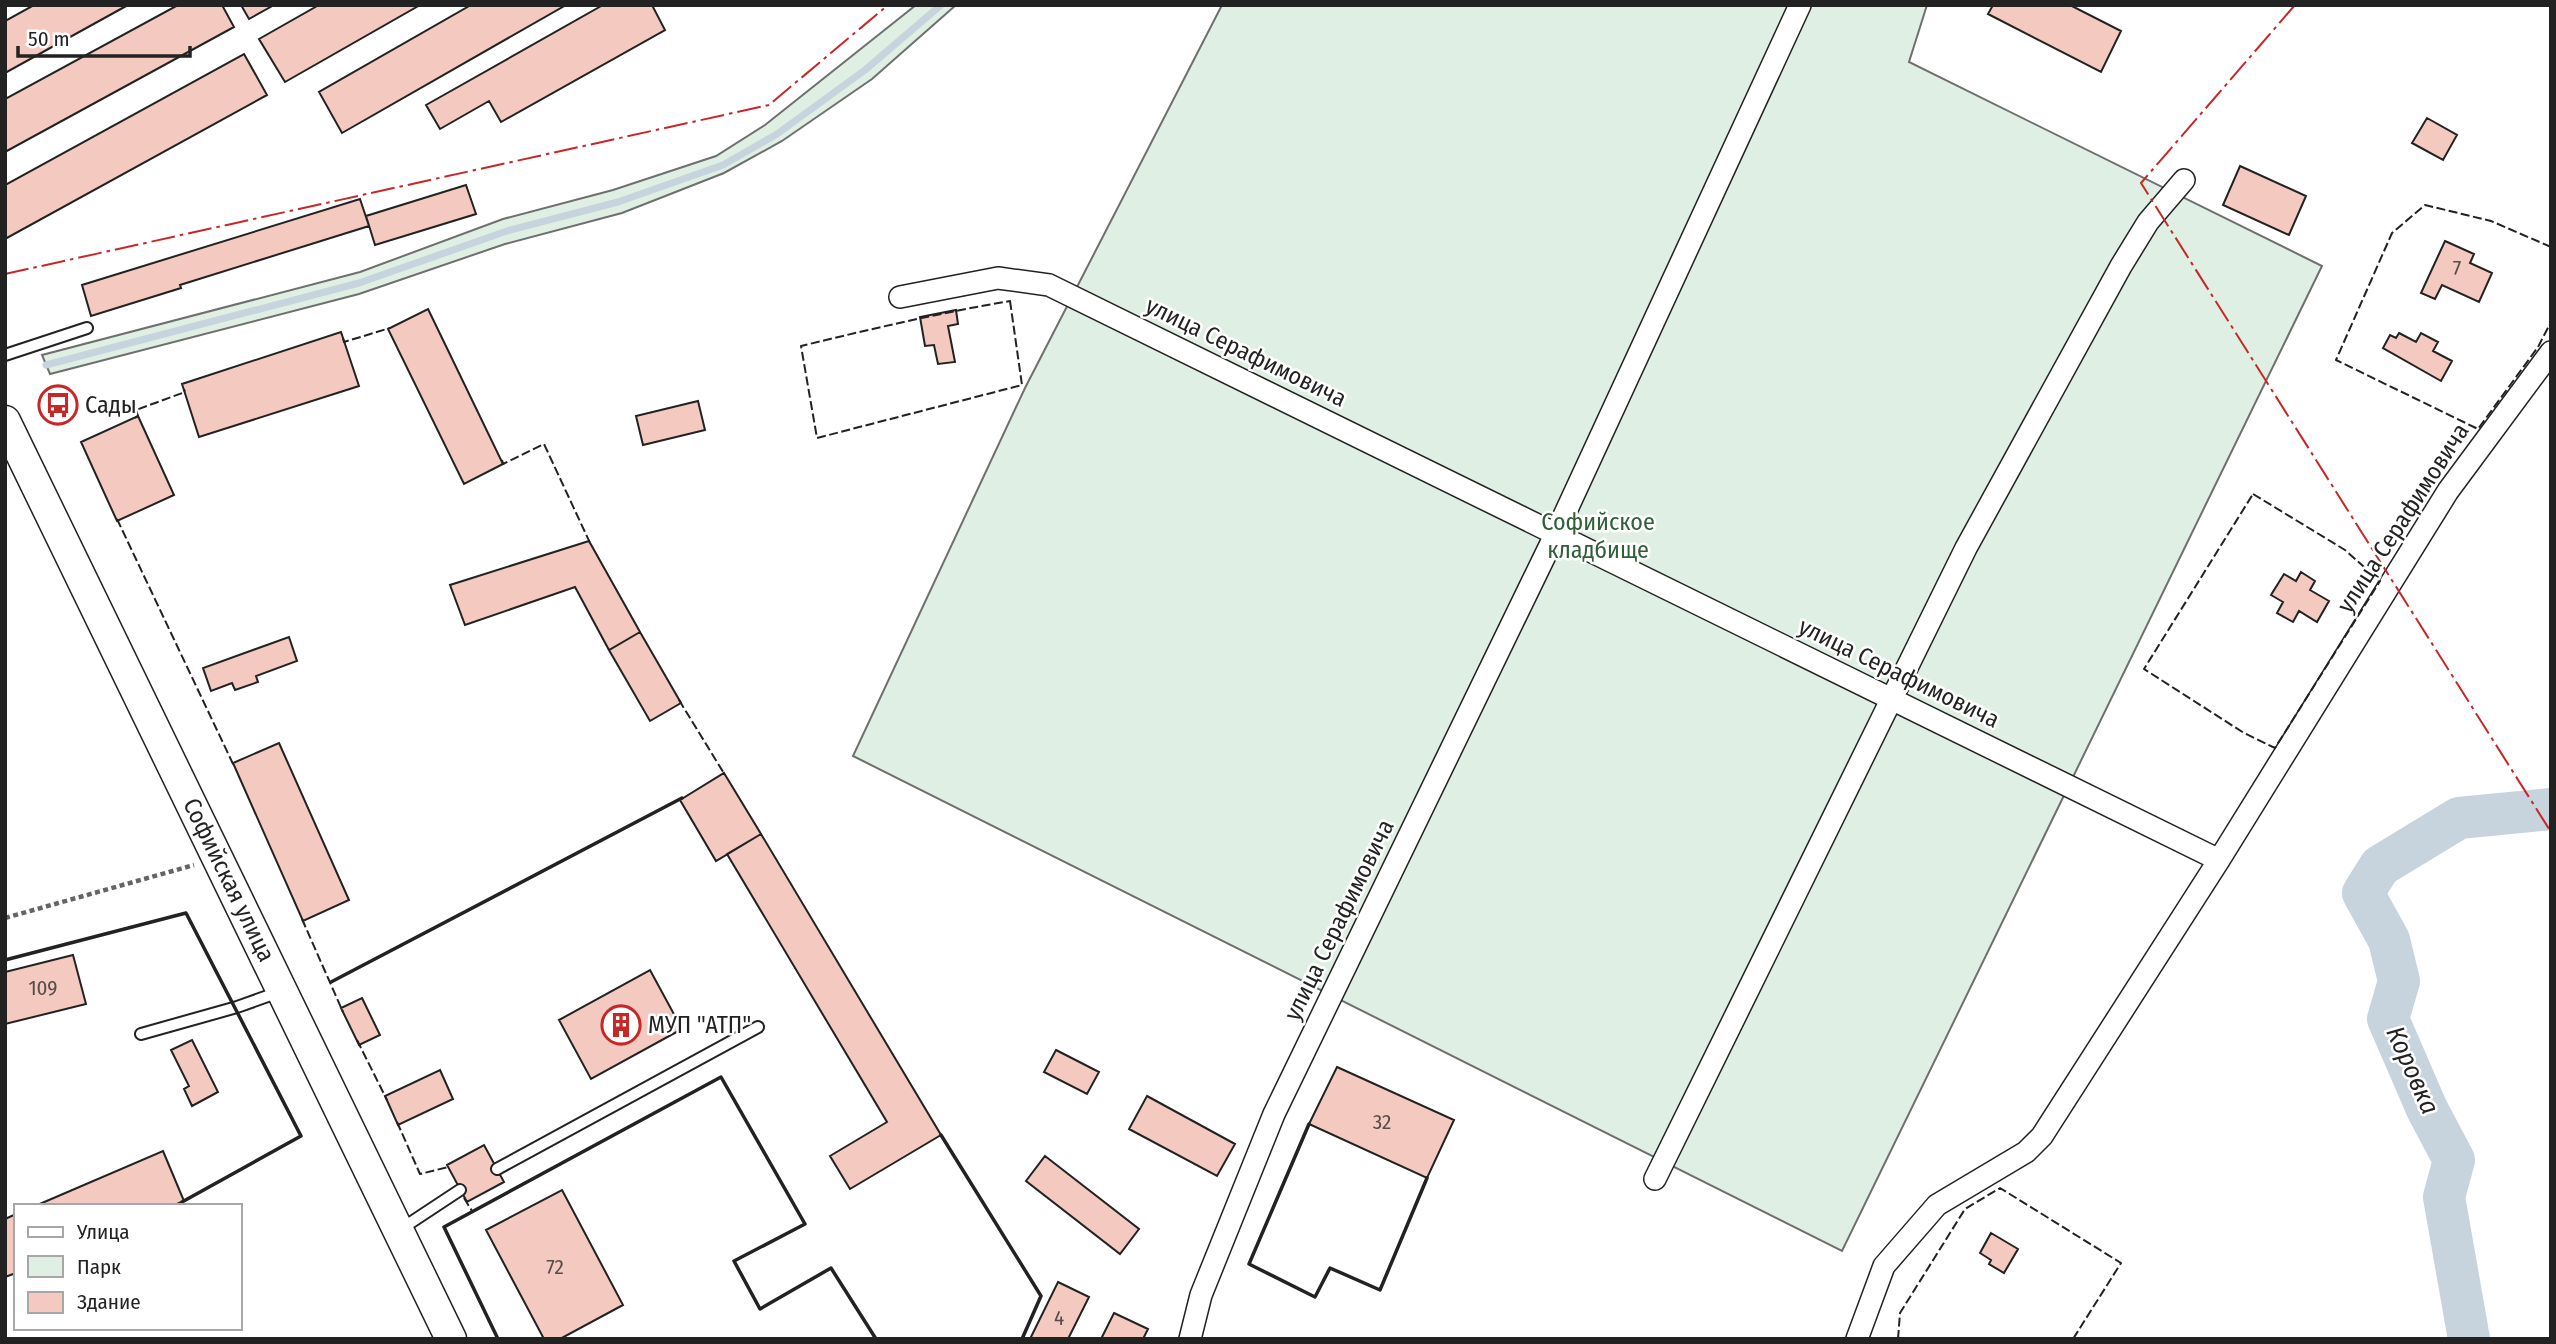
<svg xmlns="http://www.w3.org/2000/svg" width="2556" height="1344" font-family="'Fira Sans Condensed',sans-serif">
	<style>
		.green { fill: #e0efe3; stroke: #6f6f6f; stroke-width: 2 }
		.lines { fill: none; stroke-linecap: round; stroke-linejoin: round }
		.stream { stroke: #c7d3dd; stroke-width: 7 }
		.river { stroke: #c7d3dd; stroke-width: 42 }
		.building { fill: #f3c9c0; stroke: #222; stroke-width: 2 }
		.service-casing { stroke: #222; stroke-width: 14 }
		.minor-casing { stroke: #222; stroke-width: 24 }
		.secondary-casing { stroke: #222; stroke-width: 33 }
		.path { stroke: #646464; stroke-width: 4.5; stroke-dasharray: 5 3.5; stroke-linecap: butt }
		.service { stroke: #fff; stroke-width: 10 }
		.minor { stroke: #fff; stroke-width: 21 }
		.secondary { stroke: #fff; stroke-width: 30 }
		.fence { stroke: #222; stroke-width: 2; stroke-dasharray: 9 3.5; stroke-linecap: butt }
		.wall { stroke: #222; stroke-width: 3.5 }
		.power { stroke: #c62828; stroke-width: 2; stroke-dasharray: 24 5 3.5 5; stroke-linecap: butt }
		.labels { text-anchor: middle; stroke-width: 5; stroke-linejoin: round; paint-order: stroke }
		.number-label { font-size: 21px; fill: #564c4a }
		.street-label { font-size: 24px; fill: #222; stroke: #fff }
		.poi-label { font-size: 24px; fill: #222; stroke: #fff; text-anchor: start }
		.park-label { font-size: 24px; fill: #2f5e38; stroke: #fff }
		.water-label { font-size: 26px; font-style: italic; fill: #222; stroke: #fff }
	</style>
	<rect width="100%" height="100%" fill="#fff"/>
	<path class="green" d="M916,5H956L872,79L782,141L724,173L622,213L505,244L359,294L50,374L42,355L360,272L503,219L613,190L716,156L765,125Z
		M1222,5H1927L1909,62L2322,266L1842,1251L853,756L1025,388Z"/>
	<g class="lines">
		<path class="stream" d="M46,365L359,283L507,231L618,202L723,165L777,134L865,70L941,5"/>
		<path class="river" d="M2469,1339L2444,1197L2454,1160L2427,1109L2388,1019L2399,981L2389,940L2363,893L2380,866L2459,818L2551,809"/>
	</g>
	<path class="building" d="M34,5H128L5,73V21Z
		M178,5H222L234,27L5,152V99Z
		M241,5H274L249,19Z
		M319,5H420L285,82L259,39Z
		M471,5H566L342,133L319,92Z
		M603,5H652L665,30L501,122L489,101L440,129L426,105Z
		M1993,5H2070L2121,31L2101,72L1988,14Z
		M244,54L267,95L5,239V185Z
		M2427,118L2457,135L2443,160L2412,143Z
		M2240,166L2306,196L2289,235L2223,205Z
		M466,185L476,214L375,245L366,216Z
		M360,199L369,226L180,285L181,288L91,316L82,285Z
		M2445,241L2474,254L2470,263L2492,273L2479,302L2442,285L2435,299L2421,293Z
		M428,309L503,464L464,484L388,329Z
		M956,310L958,324L948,326L955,362L938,364L934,345L925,346L920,317Z
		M341,332L359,386L199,437L182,384Z
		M2399,333L2416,342L2421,333L2438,342L2433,351L2452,361L2441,381L2383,348L2390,335L2396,338Z
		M698,401L705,430L643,445L636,416Z
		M138,416L174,495L117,521L81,442Z
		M589,541L640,632L609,650L575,587L465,625L450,585Z
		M2301,572L2315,581L2310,590L2329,601L2317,622L2299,611L2293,622L2277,613L2283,602L2271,595L2284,574L2296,581Z
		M640,632L681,703L650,721L609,650Z
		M289,637L297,661L256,676L258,682L235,690L232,683L211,691L203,668Z
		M279,743L349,900L303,921L233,763Z
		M724,773L761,834L716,861L680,800Z
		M761,834L941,1135L850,1189L830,1156L887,1122L727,854Z
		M73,955L86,1004L5,1024V972Z
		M650,970L682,1029L591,1079L559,1020Z
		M362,998L380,1035L359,1045L341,1008Z
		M192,1040L218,1092L192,1106L184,1089L189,1086L171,1050Z
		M1056,1050L1099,1072L1087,1094L1044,1072Z
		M1337,1067L1454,1120L1427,1178L1309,1124Z
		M440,1070L453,1099L398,1125L385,1096Z
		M1147,1096L1235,1144L1217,1176L1129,1129Z
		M484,1145L504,1182L467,1202L447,1165Z
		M163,1151L184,1201L172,1206H35Z
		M1045,1156L1139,1229L1120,1254L1026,1181Z
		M562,1190L623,1305L560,1339H544L486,1230Z
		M16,1214V1273L5,1277V1219Z
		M1991,1233L2018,1249L2004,1273L1989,1264L1991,1260L1980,1253Z
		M1058,1282L1089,1297L1068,1339H1030Z
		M1114,1313L1148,1329L1143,1339H1101Z"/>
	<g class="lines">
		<g class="service-casing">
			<path id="service" d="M5,355L87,328
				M141,1034L237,1007L279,992
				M497,1169L758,1027
				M401,1229L460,1190"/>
		</g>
		<g class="minor-casing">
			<path id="minor" d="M900,297L998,278L1049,285L2219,860
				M1655,1179L1966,548L2121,266L2148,222L2184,180
				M1190,1339L1201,1295L1274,1114L1556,533L1800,5
				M1857,1339L1884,1266L1937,1205L2026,1152L2042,1136L2219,860L2448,491L2551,352"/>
		</g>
		<g class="secondary-casing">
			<path id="secondary" d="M5,421L451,1339"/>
		</g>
		<path class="path" d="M5,918L194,865"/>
		<use href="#service" class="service"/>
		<use href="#minor" class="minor"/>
		<use href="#secondary" class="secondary"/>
		<path class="fence" d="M2551,247L2491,221L2425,205L2392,233L2336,360L2478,429L2538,347L2551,322
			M1010,301L1022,385L817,438L801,346C871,329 939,313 1010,301Z
			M343,338L344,342L390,328
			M135,418L138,416L136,410L185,392L184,389
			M502,460L503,464L544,444L591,545
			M2253,494L2345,550L2380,581L2275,748L2244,733L2144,669Z
			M117,519L234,766
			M679,700L725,775
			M302,919L343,1012
			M357,1040L387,1100
			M397,1122L420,1174L448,1167
			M464,1198L472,1211
			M1898,1339L1900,1313L1965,1209L2000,1188L2121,1263L2073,1339"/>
		<path class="wall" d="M5,960L186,913L301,1136L182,1202
			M331,982L682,798
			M1309,1124L1249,1264L1315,1297L1330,1268L1380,1290L1427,1178
			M941,1135L1041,1296L1022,1339
			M498,1339L444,1227L721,1077L805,1224L734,1261L760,1309L831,1268L876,1339"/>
		<path class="power" d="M2295,5L2141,183L2551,832
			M5,274L769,105L888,5"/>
	</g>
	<defs>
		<g id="bus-ring" transform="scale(2.0125)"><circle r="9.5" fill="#fff" stroke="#c62828" stroke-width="1.5"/><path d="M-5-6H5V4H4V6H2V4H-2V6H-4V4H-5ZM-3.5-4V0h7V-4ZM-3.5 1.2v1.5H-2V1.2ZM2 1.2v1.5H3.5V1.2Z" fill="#c62828"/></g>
		<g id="building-ring" transform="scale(2.0125)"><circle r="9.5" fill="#fff" stroke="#c62828" stroke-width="1.5"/><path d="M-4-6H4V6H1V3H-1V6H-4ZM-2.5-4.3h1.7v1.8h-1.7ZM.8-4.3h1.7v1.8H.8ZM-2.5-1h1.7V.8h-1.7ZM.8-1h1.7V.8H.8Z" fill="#c62828"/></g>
	</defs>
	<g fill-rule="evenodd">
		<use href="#bus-ring" x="58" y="405"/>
		<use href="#building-ring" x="621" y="1025"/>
	</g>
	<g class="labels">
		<g class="number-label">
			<text x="2457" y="275">7</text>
			<text x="43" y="995">109</text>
			<text x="1382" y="1129">32</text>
			<text x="555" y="1274">72</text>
			<text x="1059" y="1325">4</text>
		</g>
		<g class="street-label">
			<text transform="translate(1246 352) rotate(26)" y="8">улица Серафимовича</text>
			<text transform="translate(2403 518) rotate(-57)" y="8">улица Серафимовича</text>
			<text transform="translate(1899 673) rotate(26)" y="8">улица Серафимовича</text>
			<text transform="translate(229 880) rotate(64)" y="8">Софийская улица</text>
			<text transform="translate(1339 920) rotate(-64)" y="8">улица Серафимовича</text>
		</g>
		<g class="poi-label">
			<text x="85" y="413">Сады</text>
			<text x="648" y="1033">МУП "АТП"</text>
		</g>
		<g class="park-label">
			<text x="1598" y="530">Софийское<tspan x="1598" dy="28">кладбище</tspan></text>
		</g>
		<g class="water-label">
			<text transform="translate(2413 1070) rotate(66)" y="9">Коровка</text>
		</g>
	</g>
	<rect width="2556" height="1344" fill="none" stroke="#222222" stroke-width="14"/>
	<rect x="14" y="1204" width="228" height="126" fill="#ffffff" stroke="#a7a7a7" stroke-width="2"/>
	<rect x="28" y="1227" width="35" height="10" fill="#ffffff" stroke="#a7a7a7" stroke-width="2"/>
	<text x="77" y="1239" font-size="21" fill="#222222">Улица</text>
	<rect x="28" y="1256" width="35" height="21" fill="#e0efe3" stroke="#a7a7a7" stroke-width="2"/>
	<text x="77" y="1274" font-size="21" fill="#222222">Парк</text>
	<rect x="28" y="1292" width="35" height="21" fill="#f3c9c0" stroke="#a7a7a7" stroke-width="2"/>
	<text x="77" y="1309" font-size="21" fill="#222222">Здание</text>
	<path d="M18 46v10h172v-10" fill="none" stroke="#222222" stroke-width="3.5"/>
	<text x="28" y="46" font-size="21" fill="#222222" stroke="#ffffff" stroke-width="5" paint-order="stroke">50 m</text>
</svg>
